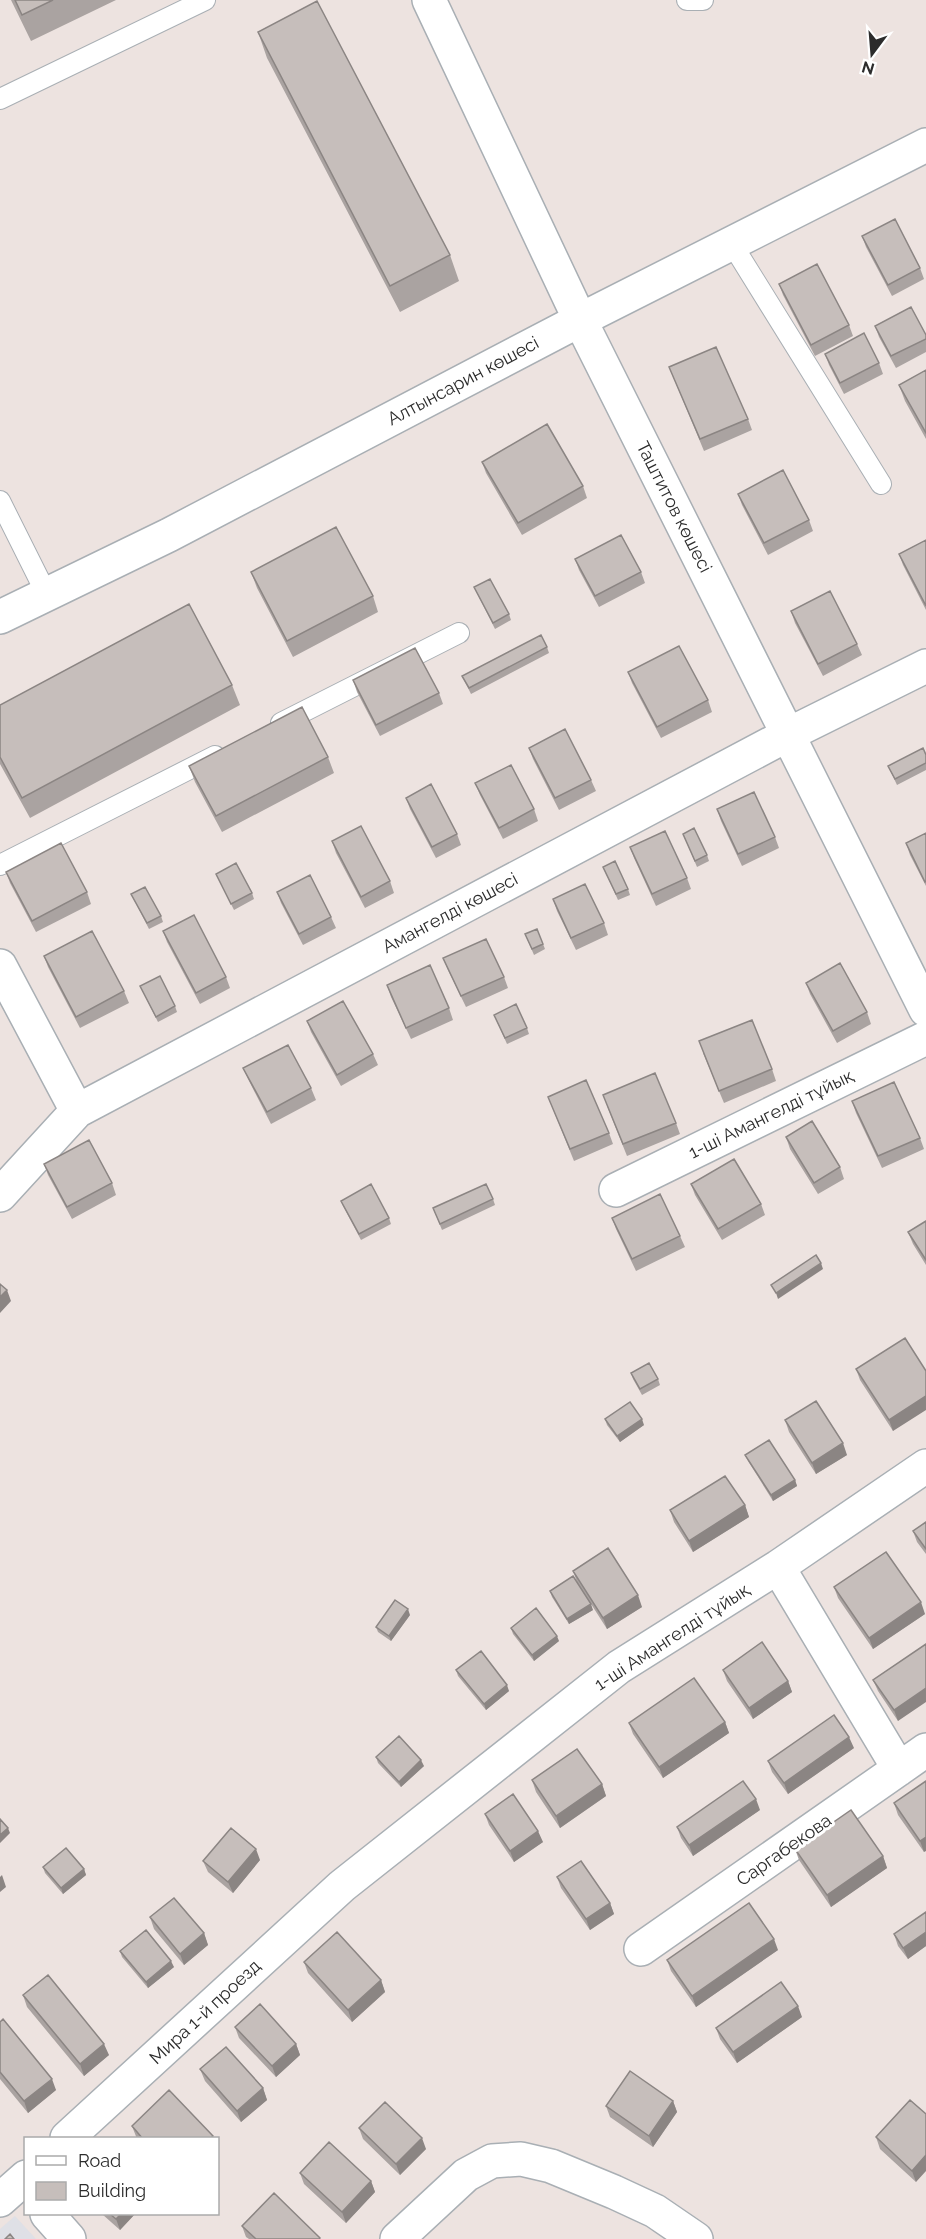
<svg xmlns="http://www.w3.org/2000/svg" width="926" height="2239" font-family="Raleway,sans-serif">
	<style>
		.industrial { fill: #dfe0e6 }
		.lines { fill: none; stroke-linecap: round; stroke-linejoin: round }
		.lane-casing { stroke: #a9afb4; stroke-width: 22 }
		.street-casing { stroke: #a9afb4; stroke-width: 36 }
		.lane { stroke: #fff; stroke-width: 20 }
		.street { stroke: #fff; stroke-width: 33 }
		.wall { fill: #aaa3a1 }
		.shaded-wall { fill: #8b8583 }
		.building { fill: #c6bebb; stroke: #8b8583; stroke-width: 1.5 }
		.labels { text-anchor: middle; stroke-width: 6; stroke-linejoin: round; paint-order: stroke }
		.street-label { font-size: 18px; fill: #2c2c2c; stroke: #fff }
	</style>
	<rect width="100%" height="100%" fill="#ede3e0"/>
	<path class="industrial" d="M15,2216L36,2239H0V2229Z"/>
	<g class="lines">
		<g class="lane-casing">
			<path id="lane" d="M687,0H703
				M0,99L205,0
				M732,244L881,484
				M0,501L46,593
				M281,723L459,633
				M0,865L215,756"/>
		</g>
		<g class="street-casing">
			<path id="street" d="M429,0L580,320L926,1010
				M0,617L169,535L580,320L926,145
				M0,966L77,1111
				M616,1190L926,1038
				M0,1195L77,1111L789,734L926,666
				M778,1567L899,1769
				M641,1949L926,1750
				M67,2138L342,1886L619,1667L778,1567L926,1466
				M0,2200L26,2177
				M47,2214L69,2239
				M397,2239L466,2175L492,2161L521,2159L551,2166L614,2192L655,2211L696,2239"/>
		</g>
		<use href="#lane" class="lane"/>
		<use href="#street" class="street"/>
	</g>
	<path class="wall" d="M11,0H116L31,41Z
		M258,32L450,255L459,281L400,312L267,58Z
		M862,236L920,268L924,279L892,296L866,247Z
		M779,284L849,325L853,336L815,356L783,295Z
		M875,326L926,335V352L896,368L879,337Z
		M825,354L879,363L883,374L844,394L829,365Z
		M669,367L748,419L752,430L704,451Z
		M926,370V439L905,401L899,385Z
		M482,462L583,486L587,498L522,535L486,473Z
		M738,494L809,520L813,531L768,555L742,505Z
		M926,540V610L903,565L899,554Z
		M575,559L641,572L645,583L599,607L579,570Z
		M251,572L373,596L378,612L293,657L257,588Z
		M474,587L509,614L511,620L495,629Z
		M791,611L857,644L862,655L823,676L795,623Z
		M547,647L549,653L471,694L462,676Z
		M628,672L708,700L712,712L661,738L632,683Z
		M353,680L439,693L443,704L380,736L357,692Z
		M232,685L240,705L30,818L0,764V705Z
		M529,748L591,780L596,791L559,810L533,759Z
		M926,755V770L897,785L888,766Z
		M328,757L334,773L222,832L195,782L189,766Z
		M475,783L534,809L538,821L503,839L480,795Z
		M406,798L457,834L461,845L436,858L410,809Z
		M717,809L775,837L779,848L742,866L721,821Z
		M926,833V886L910,855L906,843Z
		M683,834L707,855L709,861L697,867Z
		M332,841L390,881L394,893L365,908L336,853Z
		M630,847L687,878L691,889L656,906L634,858Z
		M603,867L628,889L630,895L618,900Z
		M6,872L87,892L91,904L36,932L10,883Z
		M216,874L252,893L254,899L234,910Z
		M277,892L331,917L336,928L303,945L281,903Z
		M131,894L161,916L163,922L149,929Z
		M553,899L604,923L608,935L576,950L557,911Z
		M163,931L226,977L230,988L200,1004L167,942Z
		M525,934L543,944L545,949L534,955Z
		M44,956L124,991L129,1003L80,1028L48,967Z
		M443,958L504,977L508,988L466,1007L448,970Z
		M806,983L867,1012L871,1024L837,1043L810,994Z
		M387,985L449,1008L453,1020L411,1039L391,997Z
		M140,986L175,1006L177,1012L158,1022Z
		M494,1015L527,1028L529,1034L507,1044Z
		M307,1021L373,1054L378,1065L341,1086L311,1032Z
		M703,1053L772,1069L776,1081L724,1103Z
		M243,1068L311,1088L316,1100L271,1124L248,1079Z
		M548,1097L609,1133L613,1144L574,1161Z
		M852,1101L920,1138L924,1149L882,1168L856,1113Z
		M607,1106L676,1123L680,1134L627,1156Z
		M786,1137L840,1167L844,1179L818,1194L790,1149Z
		M44,1164L112,1183L116,1195L72,1219L48,1175Z
		M691,1184L761,1204L765,1215L722,1240L695,1195Z
		M493,1199L495,1205L442,1230L433,1208Z
		M341,1201L389,1218L391,1224L361,1240L343,1206Z
		M612,1218L680,1236L685,1247L636,1271L616,1229Z
		M926,1221V1265L913,1244L908,1232Z
		M856,1369L926,1371L893,1431L860,1380Z
		M631,1373L658,1379L660,1385L642,1395L633,1379Z
		M605,1419L644,1425L620,1442L607,1425Z
		M785,1420L847,1455L816,1474L789,1432Z
		M745,1455L795,1480L797,1486L773,1501L748,1461Z
		M745,1505L749,1517L693,1552L674,1522L670,1510Z
		M926,1522V1554L917,1542L913,1531Z
		M573,1571L642,1607L607,1629L577,1582Z
		M834,1587L925,1614L873,1649L838,1598Z
		M550,1591L593,1610L569,1624L552,1597Z
		M410,1615L391,1641L378,1632L376,1627Z
		M511,1628L559,1641L534,1661L513,1634Z
		M926,1644L898,1721L878,1691L873,1680Z
		M456,1670L509,1691L486,1710L458,1676Z
		M723,1670L788,1681L792,1692L753,1719L727,1681Z
		M725,1722L729,1733L663,1778L633,1734L629,1723Z
		M854,1748L788,1794L772,1772L768,1761Z
		M376,1757L424,1766L401,1787L378,1763Z
		M532,1780L602,1784L606,1796L560,1828L536,1792Z
		M926,1781L924,1852L898,1815L894,1803Z
		M760,1810L693,1856L681,1838L677,1827Z
		M485,1814L543,1842L514,1862L489,1825Z
		M795,1849L883,1856L887,1868L831,1907L799,1860Z
		M260,1860L233,1893L208,1872L203,1861Z
		M43,1867L84,1869L86,1875L63,1894L45,1873Z
		M557,1877L610,1903L614,1914L590,1930L561,1888Z
		M926,1912V1946L908,1959L898,1946L894,1934Z
		M150,1917L204,1933L208,1945L184,1965L154,1929Z
		M778,1950L696,2007L671,1971L667,1960Z
		M120,1951L174,1967L148,1988L122,1957Z
		M304,1962L381,1980L385,1992L352,2022L308,1973Z
		M23,1995L109,2055L84,2076L27,2007Z
		M802,2017L737,2063L720,2039L716,2028Z
		M0,2022L56,2090L28,2113L0,2079Z
		M235,2027L296,2044L300,2055L276,2077L239,2038Z
		M200,2069L263,2088L267,2100L241,2122L205,2081Z
		M673,2101L677,2112L653,2147L610,2117L606,2106Z
		M926,2114L916,2182L880,2149L876,2137Z
		M132,2126L214,2139H137Z
		M359,2128L426,2149L400,2175L363,2139Z
		M300,2173L371,2181L375,2192L346,2223L304,2184Z
		M102,2214H135L120,2230Z
		M242,2226L320,2239H249L246,2237Z"/>
	<path class="shaded-wall" d="M821,1263L823,1269L778,1299L776,1293Z
		M7,1290L11,1301L0,1313V1297Z
		M926,1396V1410L893,1431L889,1420Z
		M642,1419L644,1425L620,1442L617,1436Z
		M843,1443L847,1455L816,1474L812,1463Z
		M795,1480L797,1486L773,1501L771,1495Z
		M745,1505L749,1517L693,1552L689,1541Z
		M638,1595L642,1607L607,1629L603,1618Z
		M921,1602L925,1614L873,1649L869,1638Z
		M591,1604L593,1610L569,1624L567,1619Z
		M408,1609L410,1615L391,1641L389,1636Z
		M557,1636L559,1641L534,1661L532,1655Z
		M788,1681L792,1692L753,1719L749,1708Z
		M507,1685L509,1691L486,1710L484,1704Z
		M926,1688V1702L898,1721L894,1710Z
		M725,1722L729,1733L663,1778L659,1767Z
		M849,1737L854,1748L788,1794L784,1783Z
		M421,1760L424,1766L401,1787L399,1782Z
		M602,1784L606,1796L560,1828L556,1816Z
		M756,1799L760,1810L693,1856L689,1845Z
		M8,1828L10,1833L0,1843V1835Z
		M538,1831L543,1842L514,1862L510,1851Z
		M926,1837V1851L924,1852L920,1841Z
		M256,1849L260,1860L233,1893L228,1882Z
		M883,1856L887,1868L831,1907L827,1895Z
		M84,1869L86,1875L63,1894L61,1888Z
		M2,1875L6,1887L0,1892V1877Z
		M610,1903L614,1914L590,1930L586,1919Z
		M926,1932V1946L908,1959L903,1948Z
		M204,1933L208,1945L184,1965L180,1954Z
		M774,1939L778,1950L696,2007L692,1996Z
		M171,1961L174,1967L148,1988L146,1982Z
		M381,1980L385,1992L352,2022L348,2010Z
		M798,2006L802,2017L737,2063L733,2052Z
		M104,2044L109,2055L84,2076L80,2064Z
		M296,2044L300,2055L276,2077L272,2066Z
		M52,2079L56,2090L28,2113L24,2101Z
		M263,2088L267,2100L241,2122L237,2111Z
		M673,2101L677,2112L653,2147L649,2136Z
		M422,2138L426,2149L400,2175L396,2164Z
		M926,2155V2171L916,2182L912,2171Z
		M371,2181L375,2192L346,2223L342,2212Z
		M121,2214H135L120,2230L116,2219Z"/>
	<path class="building" d="M15,0H53L22,15Z
		M317,1L450,255L390,286L258,32Z
		M895,219L920,268L888,285L862,236Z
		M817,264L849,325L811,345L779,284Z
		M911,307L926,335V339L891,356L875,326Z
		M864,333L879,363L840,383L825,354Z
		M716,347L748,419L700,439L669,367Z
		M926,370V433L899,385Z
		M547,424L583,486L518,523L482,462Z
		M783,470L809,520L764,543L738,494Z
		M336,527L373,596L287,641L251,572Z
		M621,535L641,572L595,596L575,559Z
		M926,540V606L899,554Z
		M490,579L509,614L493,623L474,587Z
		M830,591L857,644L818,664L791,611Z
		M189,604L232,685L22,798L0,757V705Z
		M541,635L547,647L469,688L462,676Z
		M679,646L708,700L657,727L628,672Z
		M415,648L439,693L376,725L353,680Z
		M302,707L328,757L216,816L189,766Z
		M565,729L591,780L555,798L529,748Z
		M923,748L926,755V763L895,779L888,766Z
		M511,765L534,809L499,828L475,783Z
		M431,784L457,834L432,847L406,798Z
		M754,792L775,837L738,854L717,809Z
		M361,826L390,881L361,897L332,841Z
		M694,828L707,855L695,861L683,834Z
		M665,831L687,878L652,894L630,847Z
		M926,833V881L925,882L906,843Z
		M61,843L87,892L32,921L6,872Z
		M615,861L628,889L616,894L603,867Z
		M236,863L252,893L231,904L216,874Z
		M310,875L331,917L299,934L277,892Z
		M585,884L604,923L571,938L553,899Z
		M145,887L161,916L147,923L131,894Z
		M194,915L226,977L196,993L163,931Z
		M537,929L543,944L532,949L525,934Z
		M92,931L124,991L76,1017L44,956Z
		M486,939L504,977L461,996L443,958Z
		M840,963L867,1012L833,1031L806,983Z
		M430,965L449,1008L406,1028L387,985Z
		M160,976L175,1006L156,1017L140,986Z
		M343,1001L373,1054L337,1075L307,1021Z
		M516,1004L527,1028L505,1038L494,1015Z
		M752,1020L772,1069L719,1091L699,1041Z
		M288,1045L311,1088L267,1112L243,1068Z
		M655,1073L676,1123L623,1144L603,1095Z
		M586,1080L609,1133L570,1149L548,1097Z
		M894,1082L920,1138L878,1156L852,1101Z
		M812,1121L840,1167L814,1183L786,1137Z
		M89,1140L112,1183L67,1207L44,1164Z
		M734,1159L761,1204L718,1229L691,1184Z
		M371,1184L389,1218L359,1234L341,1201Z
		M486,1184L493,1199L440,1224L433,1208Z
		M660,1194L680,1236L632,1259L612,1218Z
		M926,1221V1260L908,1232Z
		M816,1255L821,1263L776,1293L771,1285Z
		M0,1284L7,1290L0,1297Z
		M905,1338L926,1371V1396L889,1420L856,1369Z
		M649,1363L658,1379L640,1389L631,1373Z
		M816,1401L843,1443L812,1463L785,1420Z
		M630,1402L642,1419L617,1436L605,1419Z
		M769,1440L795,1480L771,1495L745,1455Z
		M725,1476L745,1505L689,1541L670,1510Z
		M926,1522V1549L913,1531Z
		M608,1548L638,1595L603,1618L573,1571Z
		M886,1552L921,1602L869,1638L834,1587Z
		M573,1576L591,1604L567,1619L550,1591Z
		M395,1600L408,1609L389,1636L376,1627Z
		M536,1608L557,1636L532,1655L511,1628Z
		M762,1642L788,1681L749,1708L723,1670Z
		M926,1644V1688L894,1710L873,1680Z
		M481,1651L507,1685L484,1704L456,1670Z
		M694,1678L725,1722L659,1767L629,1723Z
		M834,1715L849,1737L784,1783L768,1761Z
		M399,1736L421,1760L399,1782L376,1757Z
		M577,1749L602,1784L556,1816L532,1780Z
		M743,1781L756,1799L689,1845L677,1827Z
		M926,1781V1837L920,1841L894,1803Z
		M513,1794L538,1831L510,1851L485,1814Z
		M851,1810L883,1856L827,1895L795,1849Z
		M0,1819L8,1828L0,1835Z
		M231,1828L256,1849L228,1882L203,1861Z
		M66,1848L84,1869L61,1888L43,1867Z
		M581,1861L610,1903L586,1919L557,1877Z
		M174,1898L204,1933L180,1954L150,1917Z
		M749,1903L774,1939L692,1996L667,1960Z
		M926,1912V1932L903,1948L894,1934Z
		M146,1930L171,1961L146,1982L120,1951Z
		M337,1932L381,1980L348,2010L304,1962Z
		M48,1975L104,2044L80,2064L23,1995Z
		M781,1982L798,2006L733,2052L716,2028Z
		M260,2004L296,2044L272,2066L235,2027Z
		M3,2019L52,2079L24,2101L0,2072V2022Z
		M226,2047L263,2088L237,2111L200,2069Z
		M630,2071L673,2101L649,2136L606,2106Z
		M169,2090L213,2136L210,2139H143L132,2126Z
		M910,2100L926,2114V2155L912,2171L876,2137Z
		M385,2102L422,2138L396,2164L359,2128Z
		M329,2142L371,2181L342,2212L300,2173Z
		M274,2193L320,2238L319,2239H256L242,2226Z
		M110,2214H121L116,2219Z
		M10,2234L14,2239H5Z"/>
	<g class="labels">
		<g class="street-label">
			<text transform="translate(463 381) rotate(-28)" y="6">Алтынсарин көшесі</text>
			<text transform="translate(674 507) rotate(63)" y="6">Таштитов көшесі</text>
			<text transform="translate(450 913) rotate(-28)" y="6">Амангелді көшесі</text>
			<text transform="translate(771 1114) rotate(-26)" y="6">1-ші Амангелді тұйық</text>
			<text transform="translate(672 1637) rotate(-33)" y="6">1-ші Амангелді тұйық</text>
			<text transform="translate(784 1850) rotate(-35)" y="6">Саргабекова</text>
			<text transform="translate(205 2012) rotate(-43)" y="6">Мира 1-й проезд</text>
		</g>
	</g>
	<rect x="24" y="2137" width="195" height="78" fill="#ffffff" stroke="#ababab" stroke-width="1.5"/>
	<rect x="36" y="2156" width="30" height="9" fill="#ffffff" stroke="#ababab" stroke-width="1.5"/>
	<text x="78" y="2167" font-size="18" fill="#2c2c2c">Road</text>
	<rect x="36" y="2182" width="30" height="18" fill="#c6bebb" stroke="#ababab" stroke-width="1.5"/>
	<text x="78" y="2197" font-size="18" fill="#2c2c2c">Building</text>
	<g transform="translate(872 54) rotate(196)" stroke="#ffffff" stroke-width="4.5" paint-order="stroke">
	<path d="M0-4.5L10 22L0 15L-10 22Z" fill="#2c2c2c"/>
	<text y="-9" font-size="16" font-weight="bold" text-anchor="middle" fill="#2c2c2c">N</text>
	</g>
</svg>
